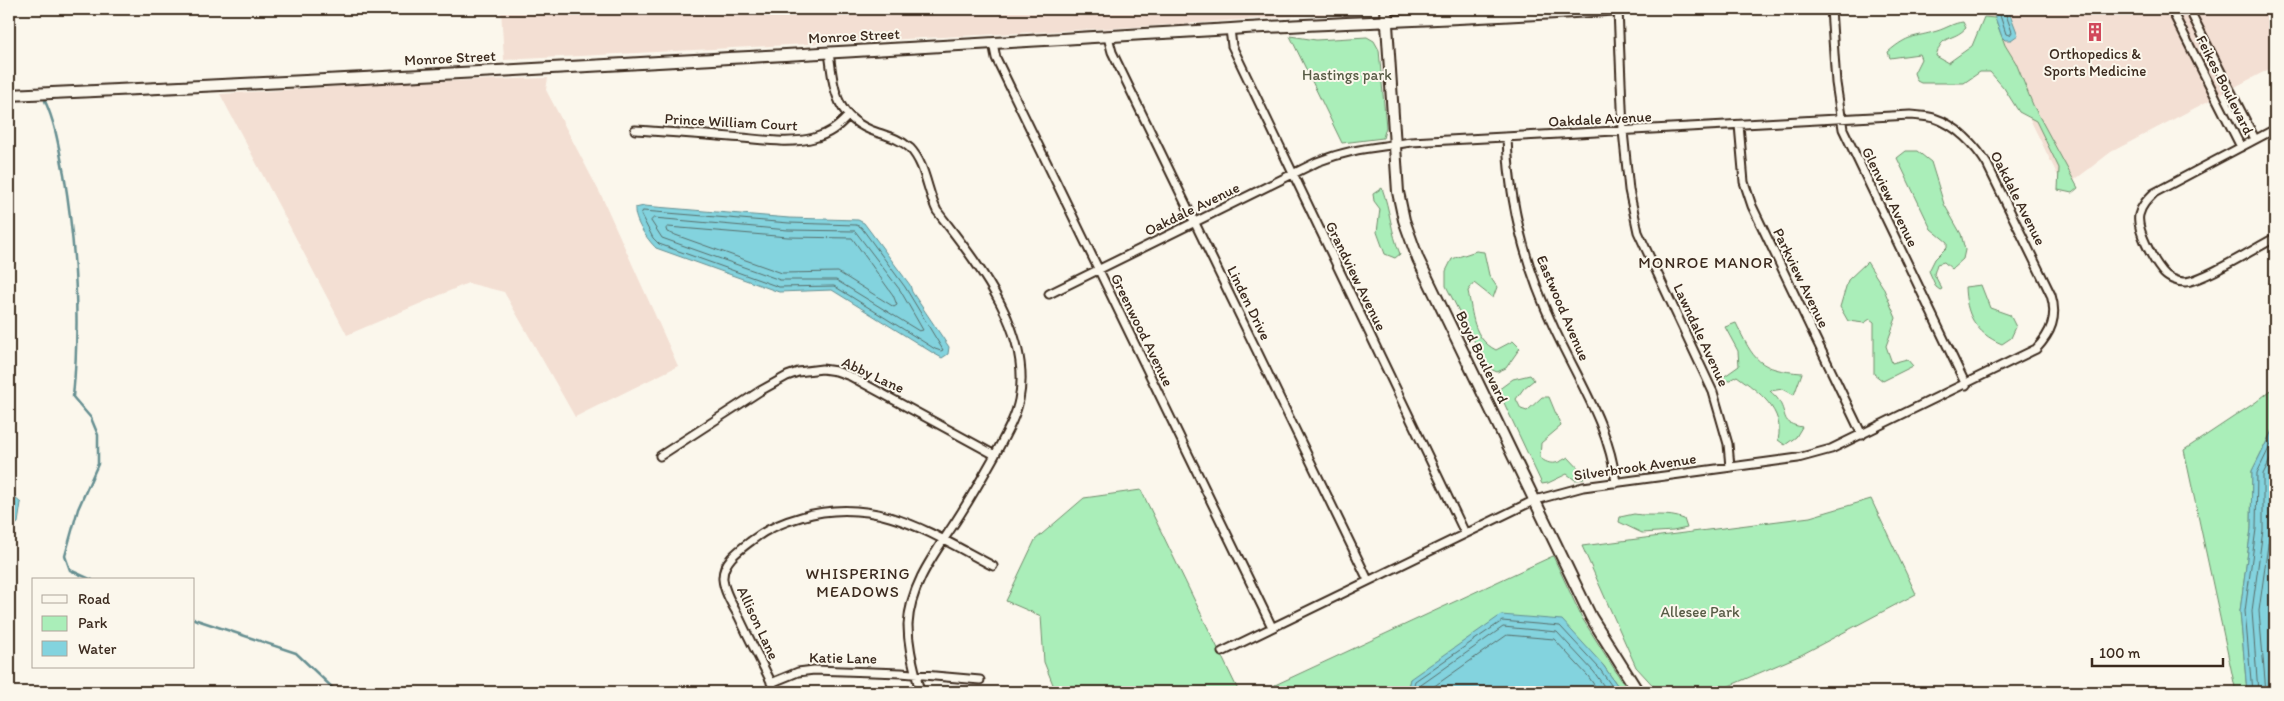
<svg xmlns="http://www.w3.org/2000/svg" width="2284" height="701" font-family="Itim,sans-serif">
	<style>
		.built { fill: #f3dfd3 }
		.green { fill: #aaeeb9; stroke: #728c6c }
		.water { fill: #83d3de; stroke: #668f91 }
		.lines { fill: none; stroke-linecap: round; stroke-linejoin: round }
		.shore { stroke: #586e6b; stroke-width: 1 }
		.stream { stroke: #668f91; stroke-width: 2.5 }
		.street-casing { stroke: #3b2a1e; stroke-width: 11 }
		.secondary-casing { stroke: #3b2a1e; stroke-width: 14 }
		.street { stroke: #fbf7ec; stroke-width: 7 }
		.secondary { stroke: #fbf7ec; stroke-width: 10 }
		.labels { text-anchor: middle; stroke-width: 4; stroke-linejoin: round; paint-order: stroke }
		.street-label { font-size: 15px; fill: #3b2a1e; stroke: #fbf7ec }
		.poi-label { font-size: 15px; fill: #3b2a1e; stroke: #fbf7ec }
		.park-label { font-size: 15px; fill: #575b45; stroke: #fbf7ec }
		.neighbourhood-label { font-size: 16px; letter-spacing: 1px; fill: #3b2a1e; stroke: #fbf7ec }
	</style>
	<rect width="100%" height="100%" fill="#fbf7ec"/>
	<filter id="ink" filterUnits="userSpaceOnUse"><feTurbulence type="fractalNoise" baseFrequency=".02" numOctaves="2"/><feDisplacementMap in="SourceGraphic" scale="10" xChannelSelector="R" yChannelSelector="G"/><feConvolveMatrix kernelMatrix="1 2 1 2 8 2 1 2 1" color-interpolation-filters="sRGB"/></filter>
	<g filter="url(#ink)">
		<path class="built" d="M501,9H1366L1363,11L1170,25L504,60Z
			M1983,9H2275V66L2111,152L2064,188L2015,89Z
			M548,78L546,90L602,197L678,366L575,417L504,292L468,283L347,335L220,94L407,82Z"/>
		<path class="green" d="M1984,17L1995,18L2005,45L2016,63L2033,105L2078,188L2072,193L2058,190L2059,168L2036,121L2019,112L2004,88L1990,72H1980L1964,83H1921L1917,81L1914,73L1921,59L1919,54L1890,58L1888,52C1909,34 1913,38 1937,31C1947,28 1953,23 1963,22L1966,28C1952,42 1942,33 1936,56L1948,63L1972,46Z
			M1290,36L1316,40L1367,37L1374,41L1379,50L1386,127L1383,138L1342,143Z
			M1906,151H1917L1931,162L1944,204L1961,234L1965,250L1963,259L1952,269L1944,262L1937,264L1934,274L1942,289L1940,290L1936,287L1929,271L1935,259L1947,247V242L1931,229L1897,158Z
			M1382,188C1390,210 1391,232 1400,254L1395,258L1385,254L1377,232L1380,209L1374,201L1373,194Z
			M1476,251L1484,252L1489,275L1497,287L1493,298L1474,283L1468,291C1473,314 1472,338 1496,350L1513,341L1520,348L1506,368L1497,372L1488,368L1446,286V271L1452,259Z
			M1867,262L1883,287L1896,318L1886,346L1892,363L1907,359L1913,366L1883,381L1874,374V322L1870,319L1864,323L1848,321L1840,307L1848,280Z
			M1981,285L1990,308L2010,315L2016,327L2011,338L2002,344C1975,333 1966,314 1965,287Z
			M1736,323C1754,361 1759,370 1802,373L1794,395L1783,389L1770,391C1773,394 1777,397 1779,401C1788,416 1780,423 1802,427L1796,437L1785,445L1778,440C1785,410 1759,392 1737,376L1726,382L1722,378L1739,366L1738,351L1725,327Z
			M1530,375L1534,380L1524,388L1516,399L1521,409L1527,411L1542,397H1549L1561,426L1541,443L1540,458C1551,466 1557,464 1568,457L1584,474V479L1575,480L1567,474L1548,483L1542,484L1498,390L1513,379Z
			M2275,387V425L2252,471L2251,529L2240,611L2247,692H2236L2184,450L2256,402Z
			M1141,490L1239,692H1056L1044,662L1041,616L1006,601L1035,540L1084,498Z
			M1871,499L1916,594L1801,655L1715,692H1659L1636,667L1582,546L1810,517Z
			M1634,514C1651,517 1667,512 1684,519L1687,528L1673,531L1642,533L1619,522L1620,517Z
			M1553,556L1582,618L1629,692H1622L1603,665L1410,679L1407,692H1339L1295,688L1286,692H1260Z"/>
		<path class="water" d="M1992,9H2008L2018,35L2011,40H2005L2002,37Z
			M644,206L789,218L858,220L864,223L910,285L912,292L949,347L948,354L942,358L933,353L832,290L779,292L656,248C647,239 634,221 635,208Z
			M2275,425V692H2247L2240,611L2251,529L2252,471Z
			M9,496L14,497L21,503L18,523L9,528Z
			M1501,615L1562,620L1603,665L1622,692H1407L1410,679Z"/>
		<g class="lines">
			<path class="shore" d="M1998,9L2006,34L2010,35L2012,32L2004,9
				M643,211L789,223L856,225L861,227L905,287L943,350L941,351L935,349L834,286L779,287L659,244L653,238L641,215Z
				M654,218L788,230L855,231L900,290L923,330L919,331L836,280H780L662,238L651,221Z
				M668,227L788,237L852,238L893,295L897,305L894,307L838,272L782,273L667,232L666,229Z
				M1412,692L1415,681L1502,621L1560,626L1599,668L1616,692
				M1418,692L1421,685L1503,627L1557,632L1594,672L1608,692
				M1426,692L1507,635L1554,639L1588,676L1599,692
				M2252,692L2245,611L2256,529L2257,473L2275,436
				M2258,692L2252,611L2263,530V474L2275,450
				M2266,692L2259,611L2270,530L2271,476L2275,467"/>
			<path class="stream" d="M45,101C56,125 59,149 64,174C76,247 80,324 73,397L91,418L98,435V464L78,509L65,556L70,570L92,580
				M194,619L296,653L337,692"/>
			<g class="street-casing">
				<path id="street" d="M1618,9L1623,131L1629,190L1638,232L1713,392L1728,444L1730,467
					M1831,9L1836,83L1843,129L1966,385
					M2171,9L2241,147
					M2189,9L2255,139
					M1230,29L1232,46L1465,533
					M1108,37L1112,52L1368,580
					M993,43L996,58L1272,627
					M829,52C834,90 835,118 876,132C888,136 900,139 910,148C926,165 927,191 937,211C976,262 1033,331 1019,400C1015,420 1004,437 995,455C981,480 968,503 952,527C932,557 910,587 908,625C908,649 915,670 920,692
					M1739,125L1744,182L1752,206L1862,435
					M2275,129L2154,193C2147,200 2141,206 2139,215C2136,229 2153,260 2162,271C2167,278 2177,282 2185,282C2205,280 2255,248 2275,238
					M635,130C671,132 706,135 742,138C764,140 792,144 814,138C829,134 838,127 848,116
					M1507,137C1509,204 1526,268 1554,328C1577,378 1610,427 1616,483
					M1049,294L1317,162C1351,148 1376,148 1411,142L1910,115C1918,116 1927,116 1934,118C1956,125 1975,145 1987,164L2051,295C2058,317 2051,333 2036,349L1831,449L1798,458L1583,487L1535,500L1222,652
					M660,456L760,391L787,376L798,372L822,369L836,371L850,376L995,455
					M771,683L798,672L814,670L901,673L980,680
					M776,692C764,667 751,643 739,617C733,606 724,592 723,579C722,562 739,550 751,541C766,529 783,522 801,517C876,495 930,533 993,566"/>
			</g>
			<g class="secondary-casing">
				<path id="secondary" d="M1386,9L1398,192L1404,220L1418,259L1591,617L1638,692
					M9,95C416,77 824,53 1231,29C1361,21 1490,18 1620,9"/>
			</g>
			<use href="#street" class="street"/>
			<use href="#secondary" class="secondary"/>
		</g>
	</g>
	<defs>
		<g id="building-bare" transform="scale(1.5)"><path d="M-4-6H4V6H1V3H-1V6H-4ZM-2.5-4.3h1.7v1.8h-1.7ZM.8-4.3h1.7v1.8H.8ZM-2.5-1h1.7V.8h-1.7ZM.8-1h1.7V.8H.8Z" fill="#d1495b" stroke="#fbf7ec" stroke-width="2.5" paint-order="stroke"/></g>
	</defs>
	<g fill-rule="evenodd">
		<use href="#building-bare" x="2095" y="32"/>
	</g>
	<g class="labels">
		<g class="street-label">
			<text transform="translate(854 36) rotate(-3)" y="5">Monroe Street</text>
			<text transform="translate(450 58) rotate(-3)" y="5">Monroe Street</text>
			<text transform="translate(2225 85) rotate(63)" y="5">Feikes Boulevard</text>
			<text transform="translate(1600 119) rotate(-3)" y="5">Oakdale Avenue</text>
			<text transform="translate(731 122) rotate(3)" y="5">Prince William Court</text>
			<text transform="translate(1890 197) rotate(64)" y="5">Glenview Avenue</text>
			<text transform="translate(2018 198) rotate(63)" y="5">Oakdale Avenue</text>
			<text transform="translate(1192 209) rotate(-26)" y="5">Oakdale Avenue</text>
			<text transform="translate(1356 276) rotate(64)" y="5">Grandview Avenue</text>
			<text transform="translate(1801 278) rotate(64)" y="5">Parkview Avenue</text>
			<text transform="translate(1249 303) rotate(64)" y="5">Linden Drive</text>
			<text transform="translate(1563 308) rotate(67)" y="5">Eastwood Avenue</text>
			<text transform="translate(1142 330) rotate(64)" y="5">Greenwood Avenue</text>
			<text transform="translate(1701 335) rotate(65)" y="5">Lawndale Avenue</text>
			<text transform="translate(1482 357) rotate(64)" y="5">Boyd Boulevard</text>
			<text transform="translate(873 375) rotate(25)" y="5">Abby Lane</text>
			<text transform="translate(1635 467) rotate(-8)" y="5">Silverbrook Avenue</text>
			<text transform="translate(758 623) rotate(65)" y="5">Allison Lane</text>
			<text transform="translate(843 658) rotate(1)" y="5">Katie Lane</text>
		</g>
		<g class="poi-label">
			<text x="2095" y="59">Orthopedics &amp;<tspan x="2095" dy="17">Sports Medicine</tspan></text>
		</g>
		<g class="park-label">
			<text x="1347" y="80">Hastings park</text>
			<text x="1700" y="617">Allesee Park</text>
		</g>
		<g class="neighbourhood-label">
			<text x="1706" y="268">MONROE MANOR</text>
			<text x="858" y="579">WHISPERING<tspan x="858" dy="18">MEADOWS</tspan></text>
		</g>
	</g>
	<rect width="2284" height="701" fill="none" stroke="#fbf7ec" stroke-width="30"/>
	<rect x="15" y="15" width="2254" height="671" fill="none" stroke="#3b2a1e" stroke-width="2" filter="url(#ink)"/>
	<rect x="32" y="578" width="162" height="90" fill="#fbf7ec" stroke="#aea59a"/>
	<rect x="42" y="595" width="25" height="8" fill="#fbf7ec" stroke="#aea59a"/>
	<text x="78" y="604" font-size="15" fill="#3b2a1e">Road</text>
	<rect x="42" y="616" width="25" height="15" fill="#aaeeb9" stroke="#aea59a"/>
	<text x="78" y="628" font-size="15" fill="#3b2a1e">Park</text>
	<rect x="42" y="641" width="25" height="15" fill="#83d3de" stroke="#aea59a"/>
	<text x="78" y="654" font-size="15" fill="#3b2a1e">Water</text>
	<path d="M2092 658v8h131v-8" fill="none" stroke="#3b2a1e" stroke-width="2.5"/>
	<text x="2099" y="658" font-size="15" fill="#3b2a1e" stroke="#fbf7ec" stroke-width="4" paint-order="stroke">100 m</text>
</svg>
